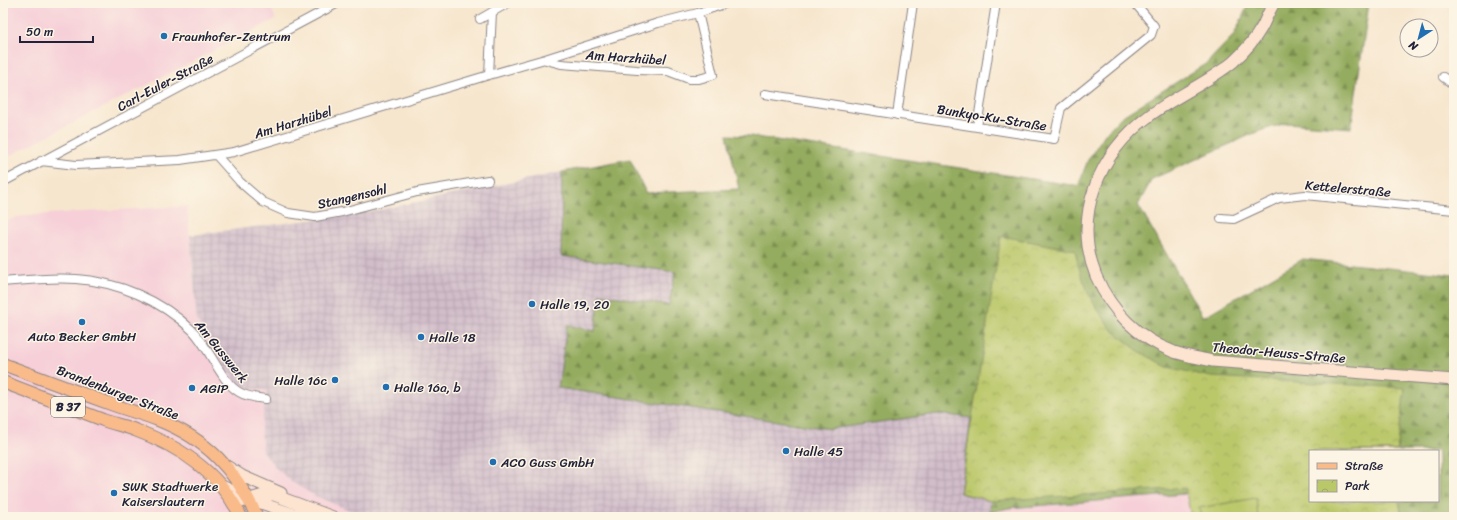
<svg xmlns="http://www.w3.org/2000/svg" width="1457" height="520" font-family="Sriracha,sans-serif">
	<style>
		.built { fill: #f6cfd8 }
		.industrial { fill: url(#industrial-grid) }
		.forest { fill: url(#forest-firs); stroke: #5b674c }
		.park { fill: url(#park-crowns); stroke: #6e7552 }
		.garden { fill: #bbc86a; stroke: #6e7552 }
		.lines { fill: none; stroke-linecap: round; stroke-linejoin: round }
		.street-casing { stroke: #8c8484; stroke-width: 10 }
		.secondary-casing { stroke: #8c8484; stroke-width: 13 }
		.primary-casing { stroke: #8c8484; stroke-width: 14 }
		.street { stroke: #fff; stroke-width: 8 }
		.secondary { stroke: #fde4d1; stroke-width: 11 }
		.primary { stroke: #fabb8b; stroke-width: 12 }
		.poi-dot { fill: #1f6fb2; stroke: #fcf5e5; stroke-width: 1.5 }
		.labels { text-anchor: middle; stroke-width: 3; stroke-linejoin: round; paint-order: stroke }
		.shield { fill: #fcf5e5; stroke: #63616e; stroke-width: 1 }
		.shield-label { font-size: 12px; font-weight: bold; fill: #22223b }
		.poi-label { font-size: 13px; fill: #22223b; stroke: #fcf5e5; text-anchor: start }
		.street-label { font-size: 13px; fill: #22223b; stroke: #fcf5e5 }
	</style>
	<defs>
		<pattern id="industrial-grid" width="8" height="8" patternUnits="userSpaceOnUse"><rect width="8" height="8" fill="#d1bdca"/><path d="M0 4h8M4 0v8" fill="none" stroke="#b3a2ae"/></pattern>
		<pattern id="forest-firs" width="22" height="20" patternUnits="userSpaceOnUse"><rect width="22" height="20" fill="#94ac5e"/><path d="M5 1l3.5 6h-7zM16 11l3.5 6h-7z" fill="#788c4f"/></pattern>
		<pattern id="park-crowns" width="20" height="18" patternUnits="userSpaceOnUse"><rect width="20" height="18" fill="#bbc86a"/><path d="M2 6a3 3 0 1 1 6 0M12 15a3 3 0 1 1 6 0" fill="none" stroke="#a0ac5d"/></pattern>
	</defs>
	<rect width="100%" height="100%" fill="#fcf5e5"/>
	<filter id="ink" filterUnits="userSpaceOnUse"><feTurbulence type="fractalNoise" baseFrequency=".025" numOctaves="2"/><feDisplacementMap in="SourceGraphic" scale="8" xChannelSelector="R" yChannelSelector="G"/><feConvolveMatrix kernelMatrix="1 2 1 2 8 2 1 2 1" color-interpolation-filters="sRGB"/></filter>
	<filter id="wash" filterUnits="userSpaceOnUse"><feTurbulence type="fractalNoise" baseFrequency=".012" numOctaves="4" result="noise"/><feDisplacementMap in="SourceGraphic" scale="16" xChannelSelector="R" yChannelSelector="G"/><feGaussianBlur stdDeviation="0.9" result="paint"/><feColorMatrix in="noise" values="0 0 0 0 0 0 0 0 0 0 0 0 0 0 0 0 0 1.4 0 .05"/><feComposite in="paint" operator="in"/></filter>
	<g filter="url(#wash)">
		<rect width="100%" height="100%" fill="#f7e6ce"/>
		<path class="built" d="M3,3H268L276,19L3,159Z
			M187,206L197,320L211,343L236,382L244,387L267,391L315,496L366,517H3V223L16,217L46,214Z
			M1187,494L1191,517H990V512L1009,508Z"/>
		<path class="industrial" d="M562,172L561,256L675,272L669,305L600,294L830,429L937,414L971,418L960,492L991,501L990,517H366L315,496L292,482L276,468L263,452L262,442L261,429L267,391L244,387L236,382L211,343L197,320L190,235L358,214Z"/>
		<path class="forest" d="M1249,3H1369L1351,128L1287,123L1259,131L1152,179L1138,205L1203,317L1303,259L1454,275V517H1402L1399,501H1438V451H1310V482L1173,495L1009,508L990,512L991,501L960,493L971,418L937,414L830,429L558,388L567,325L595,331L600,294L669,305L675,272L561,256L562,172L630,159L646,193L739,189L727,135L750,136L1078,186L1088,160L1105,134L1121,117L1207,63L1234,35Z"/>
		<path class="park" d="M1001,236L1075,250L1080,272L1091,299L1111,329L1137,350L1167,367L1211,377L1405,388L1397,451H1310V501H1399L1402,517H1191L1185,488L991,501L960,493Z"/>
		<path class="garden" d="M1256,498L1258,517H1201L1199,508Z"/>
	</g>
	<g filter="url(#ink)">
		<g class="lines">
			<g class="street-casing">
				<path id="street" d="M480,19L508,3
					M546,60L561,64L637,70L668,71L689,79H699L713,75L698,13
					M489,75L492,12
					M1443,77L1454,85
					M765,94L1054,139L1061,108L1151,35L1154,26L1135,3
					M897,115L913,3
					M977,127L996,3
					M217,156L240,182L263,202L288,213L315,217L342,212L417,192L488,180
					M41,161L76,165L180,160L234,152L489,75L545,59L658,23L698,13L727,3
					M3,182L338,3
					M1221,218L1234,219L1279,198L1305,195L1454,210
					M3,282C27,280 52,277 76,279C118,282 161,300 192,330C208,345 221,382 239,392C247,397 258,398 266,399"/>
			</g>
			<g class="secondary-casing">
				<path id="secondary" d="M1274,3C1269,11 1266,19 1262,27C1254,41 1244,52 1233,62C1207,83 1176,96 1149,116C1099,153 1072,216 1096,276C1111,311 1138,338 1174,352C1186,356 1200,358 1212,361L1454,380
					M228,467L242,476L281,493
					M220,485L249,499L302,517
					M235,504L263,495H274L333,517"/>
			</g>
			<g class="primary-casing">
				<path id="primary" d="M3,364C39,378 75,391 111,404C127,410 143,414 158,420C207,439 236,470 257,517
					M3,382C36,395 70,407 103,420C114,424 125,426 135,430C179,446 220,473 241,517"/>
			</g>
			<use href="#street" class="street"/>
			<use href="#secondary" class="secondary"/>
			<use href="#primary" class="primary"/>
		</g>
	</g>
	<g class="poi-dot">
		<circle cx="164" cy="36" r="4"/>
		<circle cx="532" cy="304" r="4"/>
		<circle cx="82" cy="322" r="4"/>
		<circle cx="421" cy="337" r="4"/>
		<circle cx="335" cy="380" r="4"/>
		<circle cx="386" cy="387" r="4"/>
		<circle cx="192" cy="388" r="4"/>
		<circle cx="786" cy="451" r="4"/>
		<circle cx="493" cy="462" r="4"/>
		<circle cx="114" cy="493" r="4"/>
	</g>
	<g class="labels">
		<rect class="shield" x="51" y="397" width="34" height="20" rx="3"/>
		<g class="shield-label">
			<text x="68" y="411">B 37</text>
		</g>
		<g class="poi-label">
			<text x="172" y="41">Fraunhofer-Zentrum</text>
			<text x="540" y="309">Halle 19, 20</text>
			<text x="82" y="341" text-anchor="middle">Auto Becker GmbH</text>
			<text x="429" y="342">Halle 18</text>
			<text x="327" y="385" text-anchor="end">Halle 16c</text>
			<text x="394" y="392">Halle 16a, b</text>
			<text x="200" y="393">AGIP</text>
			<text x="794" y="456">Halle 45</text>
			<text x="501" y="467">ACO Guss GmbH</text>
			<text x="122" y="491">SWK Stadtwerke<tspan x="122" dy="15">Kaiserslautern</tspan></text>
		</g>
		<g class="street-label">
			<text transform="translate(626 57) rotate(4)" y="5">Am Harzhübel</text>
			<text transform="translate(165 82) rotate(-28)" y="5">Carl-Euler-Straße</text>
			<text transform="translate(992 117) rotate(9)" y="5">Bunkyo-Ku-Straße</text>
			<text transform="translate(293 122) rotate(-17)" y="5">Am Harzhübel</text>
			<text transform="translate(1348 188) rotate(5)" y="5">Kettelerstraße</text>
			<text transform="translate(352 196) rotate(-13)" y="5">Stangensohl</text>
			<text transform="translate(222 351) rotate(51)" y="5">Am Gusswerk</text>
			<text transform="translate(1279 352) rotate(5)" y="5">Theodor-Heuss-Straße</text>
			<text transform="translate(118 392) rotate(21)" y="5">Brandenburger Straße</text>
		</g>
	</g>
	<rect width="1457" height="520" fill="none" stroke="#fcf5e5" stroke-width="16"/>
	<rect x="1309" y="450" width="130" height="52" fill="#fcf5e5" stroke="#a5a1a1"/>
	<rect x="1317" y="463" width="20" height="6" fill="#fabb8b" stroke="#a5a1a1"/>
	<text x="1345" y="470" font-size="12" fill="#22223b">Straße</text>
	<rect x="1317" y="480" width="20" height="12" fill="url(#park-crowns)" stroke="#a5a1a1"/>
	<text x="1345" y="490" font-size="12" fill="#22223b">Park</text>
	<g transform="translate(1419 38) rotate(216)"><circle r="19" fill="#fcf5e5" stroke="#a5a1a1"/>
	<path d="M0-3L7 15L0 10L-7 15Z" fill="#1f6fb2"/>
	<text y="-6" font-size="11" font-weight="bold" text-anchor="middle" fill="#22223b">N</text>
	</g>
	<path d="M20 36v6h73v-6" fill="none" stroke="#22223b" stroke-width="2"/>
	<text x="26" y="36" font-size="12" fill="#22223b" stroke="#fcf5e5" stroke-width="3" paint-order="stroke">50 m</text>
</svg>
